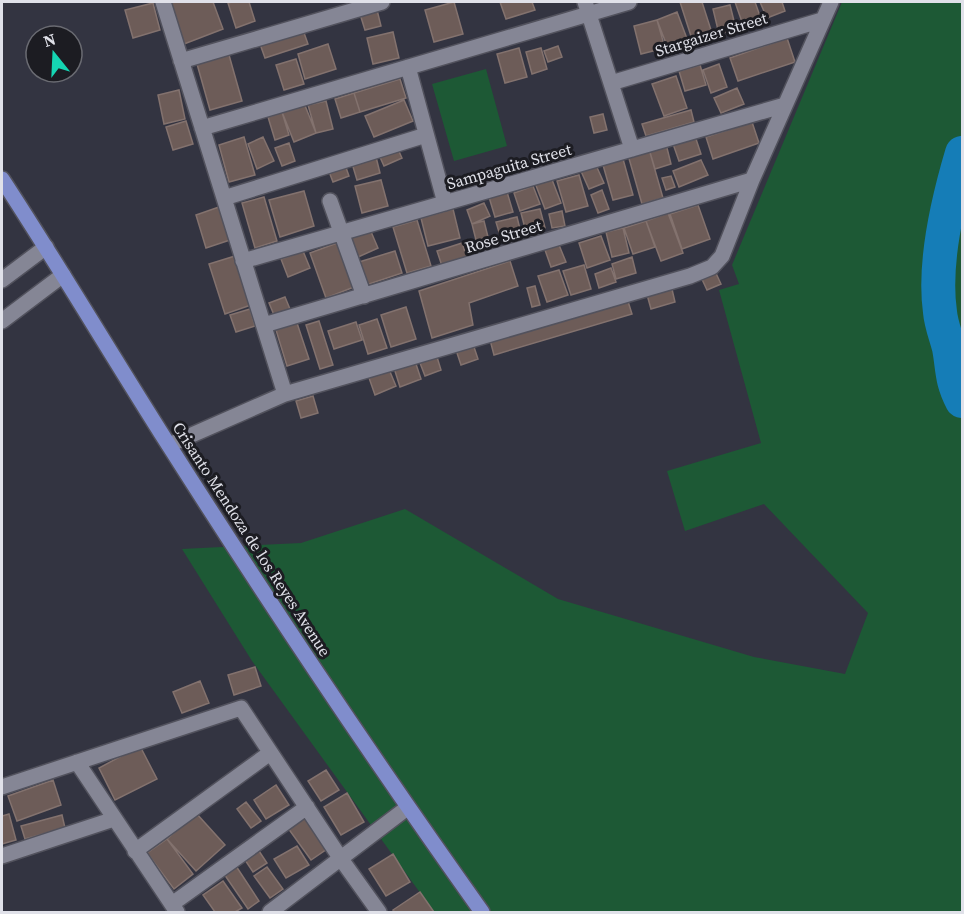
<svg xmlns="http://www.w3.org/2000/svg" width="964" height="914" font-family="'Source Serif 4',serif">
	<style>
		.green { fill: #1d5935 }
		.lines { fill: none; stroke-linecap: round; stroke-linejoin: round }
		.river { stroke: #157db7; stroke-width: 34 }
		.building { fill: #6d5c58; stroke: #83726e; stroke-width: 1.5 }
		.minor-casing { stroke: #52525d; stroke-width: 18 }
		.major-casing { stroke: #52525d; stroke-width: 18 }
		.minor { stroke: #858695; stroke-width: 15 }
		.major { stroke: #808dcc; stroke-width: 15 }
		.labels { text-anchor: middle; stroke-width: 6; stroke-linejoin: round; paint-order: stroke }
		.street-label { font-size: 16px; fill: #e0e1e9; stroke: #1c1c22 }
	</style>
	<rect width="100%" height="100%" fill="#333441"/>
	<path class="green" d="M842,2H962V912H434L252,661L182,549L301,543L405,509L558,599L754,657L845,674L868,613L764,504L685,531L667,471L761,443L719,290L739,284L732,265Z
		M486,69L507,146L454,161L432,84Z"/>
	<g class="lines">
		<path class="river" d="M962,153C948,200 933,263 940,312C941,324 946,336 949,348C953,370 951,380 962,401"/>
	</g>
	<path class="building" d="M168,2H213L223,29L184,44Z
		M232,2H249L255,21L236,28L228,3Z
		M454,2L463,34L434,42L425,10Z
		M500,2H532L535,10L506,19Z
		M680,2H702L711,30L691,36Z
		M735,2H755L760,16L742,22Z
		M760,2H782L785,11L767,18Z
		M153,3L160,30L133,38L125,10Z
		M730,5L736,29L719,34L713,9Z
		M377,10L381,26L365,30L360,14Z
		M677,12L689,44L669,51L657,20Z
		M657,20L665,48L641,54L634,26Z
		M303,30L308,44L265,58L260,44Z
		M393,32L399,58L373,64L367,38Z
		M787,38L795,62L738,81L730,58Z
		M328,44L336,69L305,79L298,54Z
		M558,46L562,57L548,62L544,51Z
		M519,48L527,77L505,83L497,54Z
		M541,48L547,69L532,74L526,52Z
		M229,55L242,101L210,110L197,64Z
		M296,59L304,84L284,90L276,65Z
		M719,64L727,87L711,93L703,70Z
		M700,65L706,85L685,91L679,71Z
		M676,76L687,108L664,116L652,84Z
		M400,79L406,98L360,112L354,93Z
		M737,88L744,104L721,113L714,98Z
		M179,90L185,119L164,124L158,95Z
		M354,93L360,112L341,118L335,99Z
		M404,100L413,121L374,137L365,116Z
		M326,101L333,129L316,133L308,105Z
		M304,103L316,133L294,142L282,112Z
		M691,110L694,122L646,136L642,124Z
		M282,112L289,135L275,140L268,117Z
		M603,114L607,130L594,133L590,117Z
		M186,121L193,144L173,150L166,127Z
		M752,122L759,143L713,159L706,137Z
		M694,133L701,154L679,161L672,141Z
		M244,137L255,175L229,182L219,145Z
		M263,137L274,161L257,169L248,144Z
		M289,143L295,161L282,166L275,148Z
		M666,144L671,164L655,169L649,149Z
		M397,147L402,158L384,166L379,155Z
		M649,149L663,198L642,204L628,155Z
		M375,153L380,173L357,180L351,160Z
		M623,159L633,195L613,200L603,165Z
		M701,160L708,175L679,187L673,171Z
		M344,162L349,176L333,182L328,169Z
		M595,163L604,183L589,189L580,169Z
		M579,175L588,206L566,212L557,181Z
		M671,176L675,187L666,190L662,178Z
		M551,177L561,203L545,209L535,183Z
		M381,180L388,206L362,213L355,186Z
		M533,186L540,204L520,211L514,193Z
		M602,190L609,209L598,213L591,195Z
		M304,191L314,226L280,237L269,200Z
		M507,192L513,212L495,217L489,197Z
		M264,197L277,241L255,248L242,203Z
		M484,203L490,216L472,224L467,210Z
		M698,205L710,239L682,249L670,214Z
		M219,207L230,240L206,248L196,215Z
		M453,209L460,238L428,246L421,218Z
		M540,209L545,228L526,232L521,213Z
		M562,211L565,226L552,228L549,214Z
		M668,213L683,253L661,261L646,221Z
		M517,217L522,237L502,242L496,222Z
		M417,220L431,266L407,273L393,227Z
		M484,221L488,237L476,240L472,224Z
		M646,221L655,247L633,254L624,228Z
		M369,227L378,248L356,258L346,237Z
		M623,228L629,253L612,257L606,232Z
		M601,236L610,260L587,268L579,243Z
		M337,243L354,287L326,298L310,253Z
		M462,243L467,258L442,266L437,251Z
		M559,245L566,262L551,267L545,250Z
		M303,251L310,268L288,277L281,259Z
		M395,251L402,273L366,285L359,262Z
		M235,256L251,305L225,314L209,264Z
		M632,257L636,273L616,279L612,264Z
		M510,261L518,286L469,303L473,325L432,338L419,291Z
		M584,265L591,289L571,295L563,271Z
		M611,268L616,282L599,288L595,274Z
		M714,269L721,284L707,290L700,275Z
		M559,270L568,295L547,302L538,276Z
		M671,285L675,302L651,309L646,291Z
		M535,286L540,305L532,307L527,288Z
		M626,295L632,314L494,355L489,336Z
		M285,297L290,309L274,315L269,303Z
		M406,307L416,339L391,347L381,315Z
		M250,309L255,326L236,332L230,315Z
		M377,319L387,348L368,354L359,325Z
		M319,321L333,365L320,369L306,325Z
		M356,322L362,340L334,349L328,331Z
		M297,323L309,359L287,366L276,330Z
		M473,344L478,359L461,365L456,350Z
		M437,357L441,370L425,376L420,363Z
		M415,361L421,379L400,387L394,368Z
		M388,367L396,386L375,395L368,375Z
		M313,396L318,413L301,418L296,401Z
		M255,667L261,686L234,695L228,675Z
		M200,681L209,703L182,713L173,692Z
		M140,746L157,779L115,800L99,768Z
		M326,770L339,790L321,801L308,781Z
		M53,780L61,805L17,821L8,796Z
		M276,785L289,805L266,819L254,800Z
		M347,793L364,822L341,835L324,807Z
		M246,802L261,821L251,828L237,809Z
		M196,813L225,845L196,871L167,839Z
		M301,813L327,849L311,860L285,824Z
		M9,814L16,840L2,844V816Z
		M62,815L65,828L25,839L21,826Z
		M167,839L193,874L174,889L147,853Z
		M297,846L309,865L286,878L274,859Z
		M257,848L267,863L253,872L243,857Z
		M393,854L410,882L386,896L369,869Z
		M236,866L259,901L248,909L224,874Z
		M267,867L283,889L270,898L254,876Z
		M223,881L242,908L235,912H215L203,895Z
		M420,892L434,912H395L393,910Z"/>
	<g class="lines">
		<g class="minor-casing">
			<path id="minor" d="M163,2L285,394
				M585,2L632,149
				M181,61L382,2
				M408,67L445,203
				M611,83L822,20
				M202,128L629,2
				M224,198L426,135
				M330,201L364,296
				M243,261L785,105
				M2,280L46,247
				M2,321L63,275
				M264,325L752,180
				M169,445L285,394L690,276L712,267L722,256L752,180L831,2
				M77,762L177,912
				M2,787L241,708L341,859L379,912
				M135,851L270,753
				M2,856L114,819
				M172,904L307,807
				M270,912L407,808"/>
		</g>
		<g class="major-casing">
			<path id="major" d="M2,179C59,266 112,356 168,444C269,603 373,759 482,912"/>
		</g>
		<use href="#minor" class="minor"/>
		<use href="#major" class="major"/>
	</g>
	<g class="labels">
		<g class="street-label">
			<text transform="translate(711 34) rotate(-17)" y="6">Stargaizer Street</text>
			<text transform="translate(509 166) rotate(-16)" y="6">Sampaguita Street</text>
			<text transform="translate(503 236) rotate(-17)" y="6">Rose Street</text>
			<text transform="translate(252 539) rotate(57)" y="6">Crisanto Mendoza de los Reyes Avenue</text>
		</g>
	</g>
	<rect width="964" height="914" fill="none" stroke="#e0e1e9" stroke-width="6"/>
	<g transform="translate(54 54) rotate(342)"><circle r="28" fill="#1c1c22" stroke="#6a6b72" stroke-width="1.5"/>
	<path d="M0-4.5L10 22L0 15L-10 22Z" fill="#15d5b3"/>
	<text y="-9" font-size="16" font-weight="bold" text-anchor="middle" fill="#e0e1e9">N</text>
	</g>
</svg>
